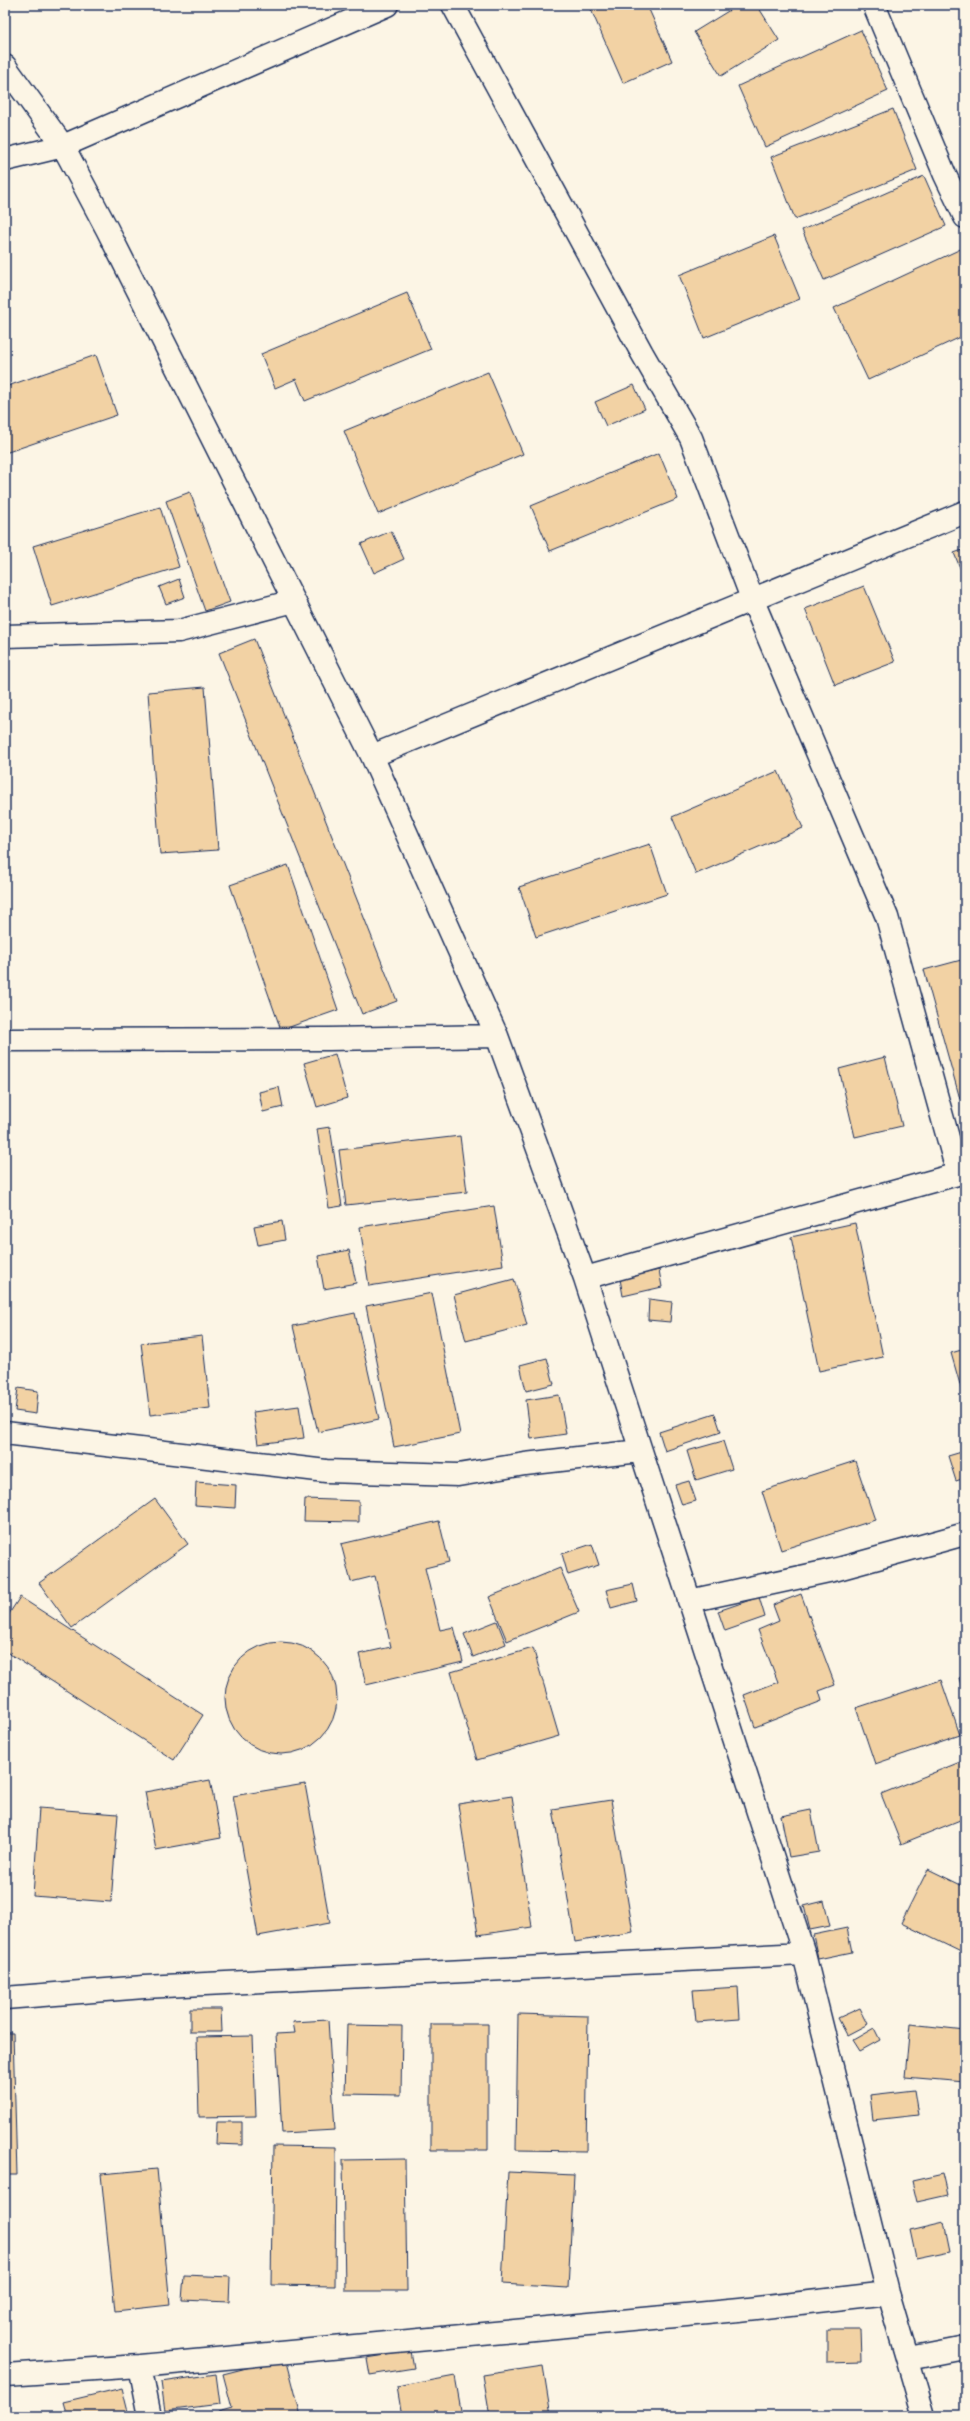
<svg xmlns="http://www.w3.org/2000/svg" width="970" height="2421" font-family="Caveat,sans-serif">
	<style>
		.building { fill: #f2d2a4; stroke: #1b2f5e }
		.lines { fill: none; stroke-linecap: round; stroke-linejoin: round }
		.street-casing { stroke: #1b2f5e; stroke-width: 25 }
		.street { stroke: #fcf5e5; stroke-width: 22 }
	</style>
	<rect width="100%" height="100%" fill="#fcf5e5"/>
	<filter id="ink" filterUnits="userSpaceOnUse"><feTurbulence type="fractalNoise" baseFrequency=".025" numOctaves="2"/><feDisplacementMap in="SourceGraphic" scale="8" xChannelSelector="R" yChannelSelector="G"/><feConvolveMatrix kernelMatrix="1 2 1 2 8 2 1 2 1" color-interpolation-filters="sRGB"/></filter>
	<g filter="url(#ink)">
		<path class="building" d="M589,5H647L672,61L623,83Z
			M738,5H757L779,40L721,76L694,32Z
			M861,30L888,91L765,147L738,86Z
			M893,109L917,170L795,219L771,157Z
			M924,176L946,226L824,280L802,230Z
			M774,236L800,299L704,338L679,275Z
			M965,247V335L868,380L834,308Z
			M407,293L431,349L305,401L296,379L275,388L261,354Z
			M96,355L117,415L5,453V387Z
			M488,372L523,454L378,514L344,431Z
			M634,385L645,409L606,426L595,402Z
			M659,453L678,499L550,551L531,506Z
			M190,492L230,602L205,611L166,501Z
			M160,507L179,567L52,606L33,546Z
			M391,531L404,559L374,573L361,544Z
			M965,549V580L954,553Z
			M179,579L185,597L166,604L159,587Z
			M864,586L895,662L835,685L805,609Z
			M254,639L397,1001L362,1014L219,653Z
			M205,687L218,850L160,854L148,692Z
			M778,771L803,828L696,874L672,817Z
			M650,844L667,894L536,937L519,887Z
			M288,865L338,1010L281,1030L230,885Z
			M965,959V1098L960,1099L924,970Z
			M335,1054L347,1098L317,1107L304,1063Z
			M885,1057L902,1126L855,1137L839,1069Z
			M279,1087L283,1107L263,1112L259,1092Z
			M330,1127L342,1206L329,1208L317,1129Z
			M460,1136L467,1192L346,1205L339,1150Z
			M494,1206L503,1265L369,1286L360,1227Z
			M282,1221L285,1240L258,1245L254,1226Z
			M855,1223L883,1357L819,1371L791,1237Z
			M349,1250L356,1283L324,1289L318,1256Z
			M659,1270L662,1287L623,1296L620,1279Z
			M514,1279L527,1325L466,1341L454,1295Z
			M432,1293L460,1434L394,1447L366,1306Z
			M649,1299L672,1302L670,1322L648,1320Z
			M355,1313L379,1419L318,1432L293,1326Z
			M202,1336L210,1408L150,1415L141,1343Z
			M965,1349V1402L951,1353Z
			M547,1358L554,1384L526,1391L520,1365Z
			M18,1388L38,1391L36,1414L15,1411Z
			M559,1395L566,1434L531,1439L526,1400Z
			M299,1406L304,1438L258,1444L253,1412Z
			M715,1414L721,1432L665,1451L659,1432Z
			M723,1441L732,1469L696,1480L687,1451Z
			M965,1451V1478L956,1481L948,1456Z
			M855,1461L875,1520L781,1550L762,1491Z
			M689,1481L696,1501L682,1505L675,1485Z
			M196,1482L236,1485L235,1508L195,1505Z
			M155,1499L188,1544L72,1628L39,1583Z
			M305,1499L359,1501V1522L304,1521Z
			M439,1521L449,1562L425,1568L440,1630L454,1627L463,1662L366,1685L359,1654L391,1647L375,1576L351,1582L341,1544Z
			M592,1544L599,1565L568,1575L562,1554Z
			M560,1568L579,1612L507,1641L489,1597Z
			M633,1584L637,1601L611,1608L606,1590Z
			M801,1594L835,1685L819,1691L822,1701L755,1727L744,1695L778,1682L758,1630L779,1621L773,1605Z
			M20,1597L203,1715L174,1760L5,1651V1620Z
			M759,1597L765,1617L725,1631L718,1611Z
			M497,1621L506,1644L473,1657L464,1634Z
			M225 1698a56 56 0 1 1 112 0a56 56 0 1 1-112 0Z
			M533,1648L559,1736L477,1760L451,1672Z
			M965,1676V1699L959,1678Z
			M941,1680L960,1735L875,1764L856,1708Z
			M965,1760V1818L901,1844L881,1794Z
			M210,1780L221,1838L156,1850L145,1792Z
			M305,1784L330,1923L258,1936L233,1796Z
			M512,1796L532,1927L478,1935L458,1804Z
			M611,1800L633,1932L575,1942L553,1809Z
			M39,1808L118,1814L111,1902L33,1896Z
			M811,1810L819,1852L789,1857L781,1816Z
			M928,1869L965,1887V1954L901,1923Z
			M824,1901L830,1926L810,1930L804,1906Z
			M847,1928L852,1952L818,1959L813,1935Z
			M738,1987L740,2019L696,2022L693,1990Z
			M860,2008L868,2024L847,2035L838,2018Z
			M190,2009H221L222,2032H190Z
			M518,2014L588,2016L586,2151L516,2150Z
			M328,2020L335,2130L282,2133L276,2034L295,2033L293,2022Z
			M431,2024H488V2150H431Z
			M910,2024L965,2030V2082L905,2077Z
			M347,2025L402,2026L401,2095L345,2094Z
			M874,2028L880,2040L860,2051L853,2040Z
			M5,2033H13L17,2175H5Z
			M253,2036L256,2116L199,2117L197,2037Z
			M914,2090L918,2115L873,2120L870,2095Z
			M217,2122H242V2145L216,2144Z
			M273,2146L336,2147L335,2286L271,2285Z
			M405,2159L407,2291H345L343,2160Z
			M157,2169L170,2305L115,2311L101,2174Z
			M508,2172L574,2175L568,2288L502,2284Z
			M943,2174L948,2195L917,2202L912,2181Z
			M944,2222L950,2251L916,2258L910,2230Z
			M184,2275L230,2277L229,2302L182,2300Z
			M827,2329H861L862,2362L827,2363Z
			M411,2351L414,2368L370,2375L367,2358Z
			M286,2358L301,2416H219L218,2412L232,2408L223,2374Z
			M543,2366L551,2416H490L483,2375Z
			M216,2374L220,2404L165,2411L161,2382Z
			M455,2376L462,2416H402L397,2387Z
			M122,2388L129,2416H67L63,2402Z"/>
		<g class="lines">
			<g class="street-casing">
				<path id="street" d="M453,5L642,353L691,438L753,601L887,917L958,1174
					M874,5L945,175L965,217
					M5,66L63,146L107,229L372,756L497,1036L585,1278L804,1954L888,2293L924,2416
					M5,160L63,146L387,5
					M5,636L179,631L294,601
					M372,756L965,512
					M5,1040L329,1039L497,1036
					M585,1278L965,1172
					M5,1433L326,1471L458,1475L525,1464L640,1451
					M689,1601L838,1569L965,1534
					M5,1998L144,1987L804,1954
					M909,2359L965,2348
					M140,2366L150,2416
					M5,2375L140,2366L739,2310L888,2293"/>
			</g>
			<use href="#street" class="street"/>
		</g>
	</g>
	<rect width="970" height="2421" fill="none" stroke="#fcf5e5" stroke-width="20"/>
	<rect x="10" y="10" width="950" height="2401" fill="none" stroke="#1b2f5e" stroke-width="1.5" filter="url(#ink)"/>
</svg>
